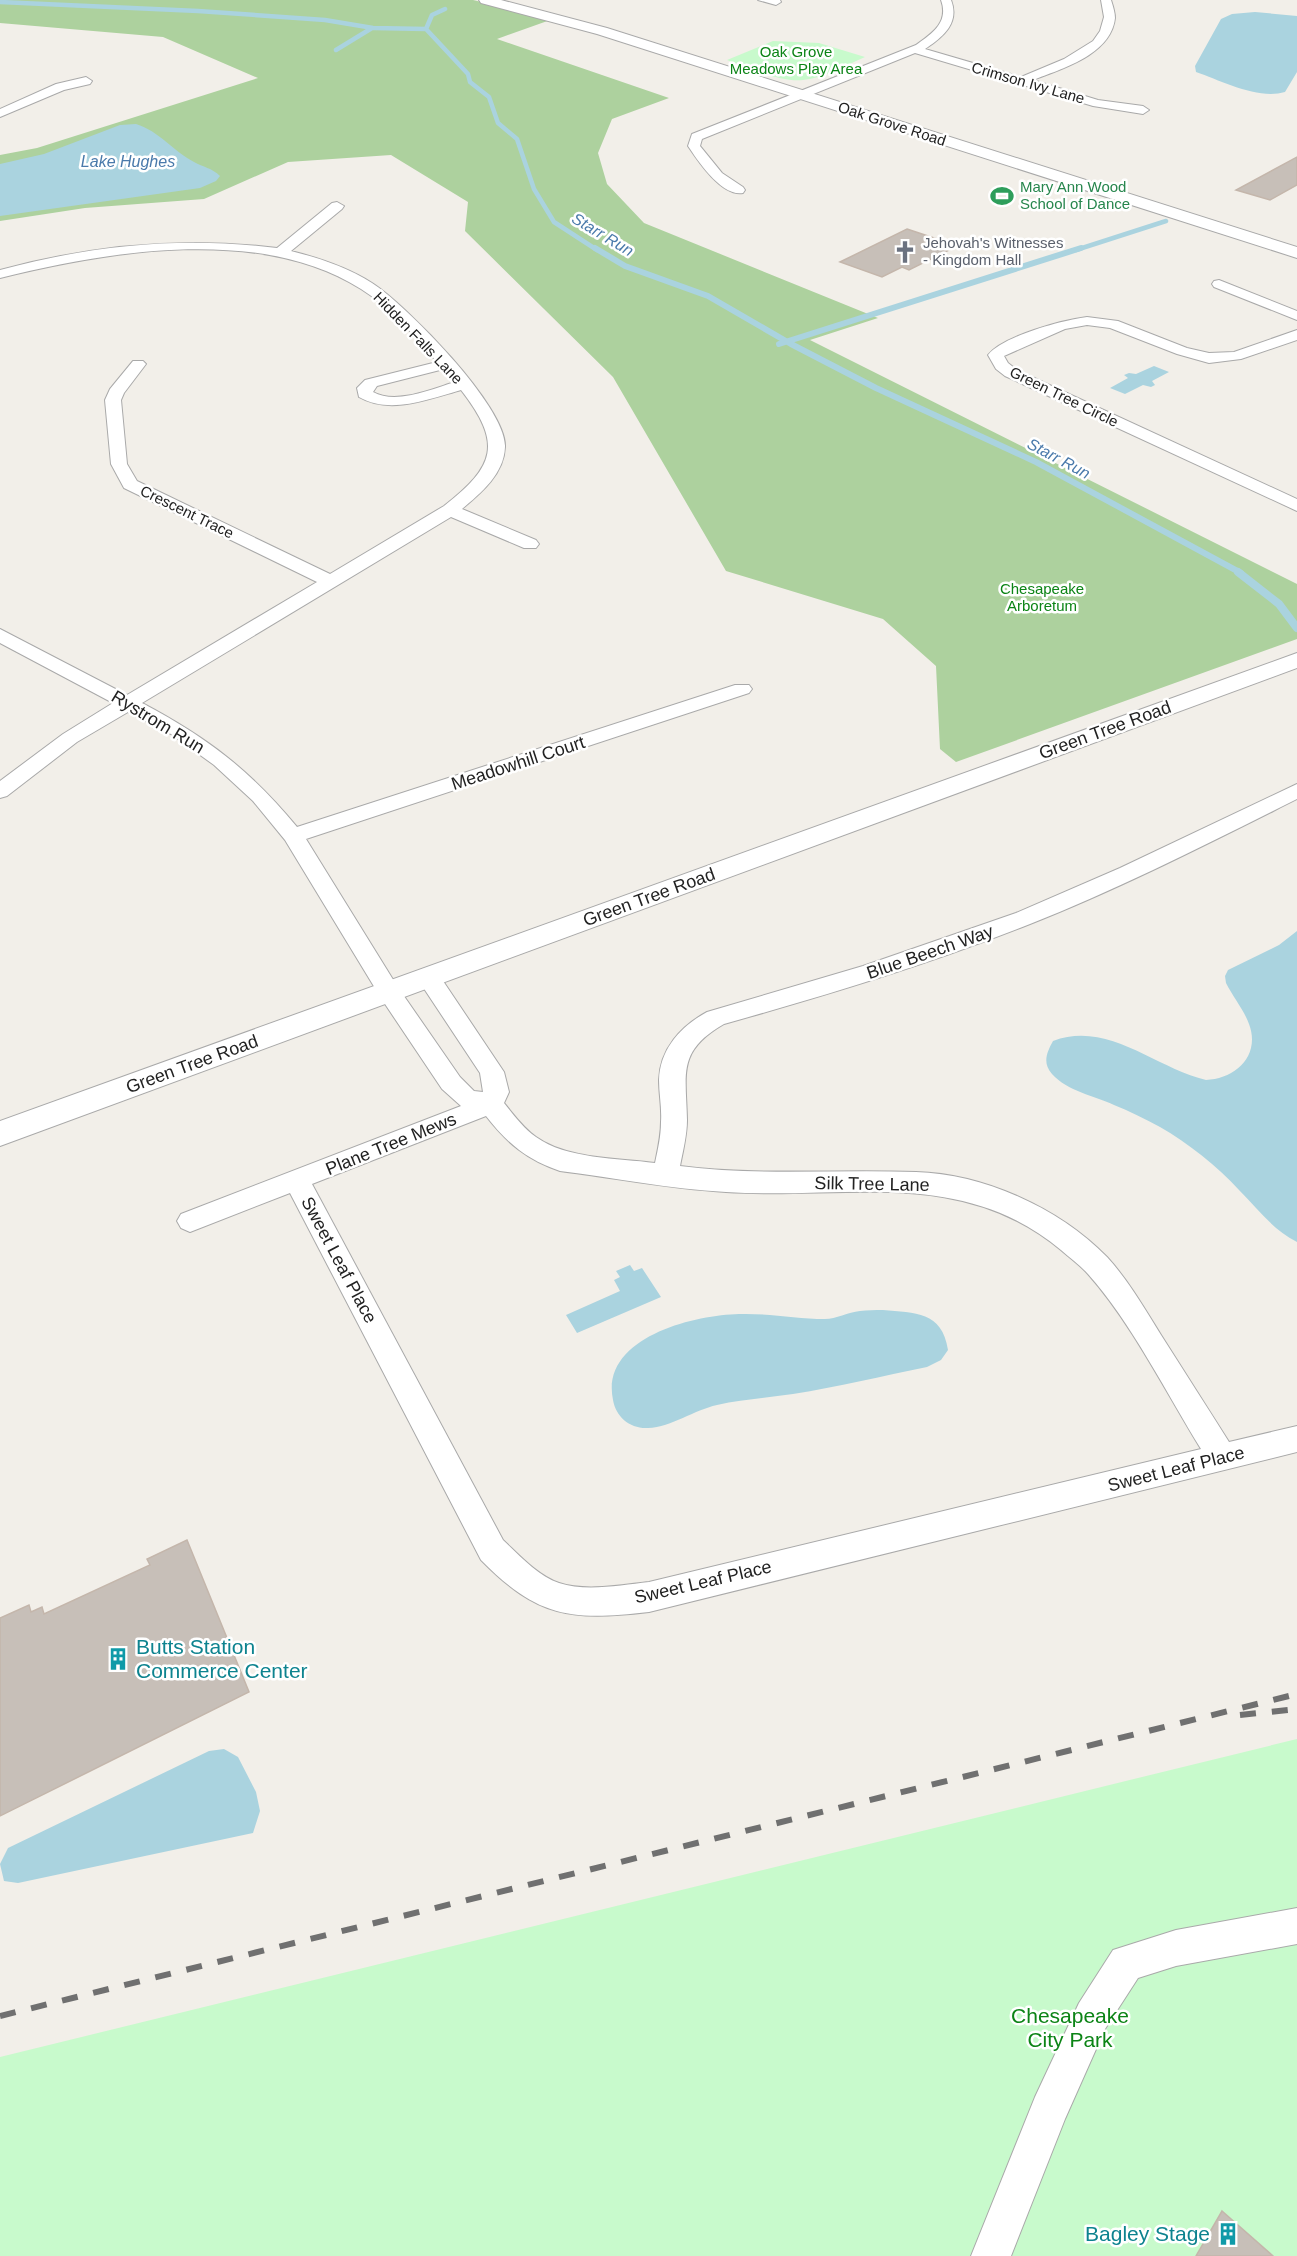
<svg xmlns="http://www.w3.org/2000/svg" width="1297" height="2256" font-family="Helvetica,sans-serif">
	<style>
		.forest { fill: #add19e }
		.park { fill: #c8facc }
		.water { fill: #aad3df }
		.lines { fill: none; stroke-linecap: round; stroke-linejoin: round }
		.stream-far2 { stroke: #aad3df; stroke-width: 4.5 }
		.stream-far1 { stroke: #aad3df; stroke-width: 6 }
		.stream { stroke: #aad3df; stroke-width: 8 }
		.building { fill: #c7bfb8; stroke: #c4b6ab; stroke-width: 1.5 }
		.minor-casing { stroke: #a9a9a9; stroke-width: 2 }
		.tertiary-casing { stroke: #a9a9a9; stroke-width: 2 }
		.minor { fill: #fff; fill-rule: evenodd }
		.tertiary { fill: #fff; fill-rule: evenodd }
		.rail { stroke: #707070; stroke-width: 6; stroke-dasharray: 16 16; stroke-linecap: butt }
		.labels { text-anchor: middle; stroke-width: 5; stroke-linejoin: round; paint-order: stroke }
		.far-park-label { font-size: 15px; fill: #0c8416; stroke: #fff }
		.far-street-label { font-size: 15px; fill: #222; stroke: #fff }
		.far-leisure-label { font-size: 15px; fill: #27864d; stroke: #fff; text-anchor: start }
		.far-worship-label { font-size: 15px; fill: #5b616d; stroke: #fff; text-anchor: start }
		.far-water-label { font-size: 16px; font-style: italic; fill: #4a7aab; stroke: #fff }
		.street-label { font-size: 18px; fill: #222; stroke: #fff }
		.near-culture-label { font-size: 21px; fill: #0d838f; stroke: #fff; text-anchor: start }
		.near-park-label { font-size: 21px; fill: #0c8416; stroke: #fff }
	</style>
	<rect width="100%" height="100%" fill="#f2efe9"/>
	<path class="forest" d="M0,0H473L553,19L497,39L669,98L612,119L598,153L607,184L644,223L878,318L810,340L1297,584V639L956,762L940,749L936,666L883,619L726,571L613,377L465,231L468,202L391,155L288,162L204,199L85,208L0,221V155L37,148L258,78L163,37L0,23Z"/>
	<path class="park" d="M773,41L819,43L865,57C846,65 824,78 803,80C779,82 750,68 727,60Z
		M1297,1739V2256H0V2057Z"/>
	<path class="water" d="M1255,12L1297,16V72L1285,92C1258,100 1222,81 1196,72L1195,66L1221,19L1232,14Z
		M136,124C159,131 173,151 194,162C203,167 212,168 220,176L216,181L200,188L0,216V164L44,154L120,125Z
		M1154,366L1169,372L1152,381L1155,385L1151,387L1143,385L1125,394L1110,388L1128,378L1124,375L1129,373L1136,374Z
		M1297,931V1242C1272,1229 1258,1209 1239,1190C1217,1166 1188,1143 1160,1127C1145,1119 1129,1111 1114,1105C1095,1096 1067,1091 1052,1074C1042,1063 1047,1052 1053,1041C1108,1020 1155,1068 1206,1080C1235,1079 1261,1056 1249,1024C1244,1010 1233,997 1226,983L1225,976L1228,970L1279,945Z
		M630,1265L634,1271L642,1268L661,1297L577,1333L566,1315L620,1291L614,1280L620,1277L616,1271Z
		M883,1310C915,1313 942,1311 948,1350L941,1360L927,1367C882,1376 838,1387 793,1394C767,1398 742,1399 717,1405C694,1410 672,1427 648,1428C630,1429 616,1417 613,1400C600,1338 693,1315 739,1314C768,1313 796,1319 825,1319C836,1319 848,1312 860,1311C867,1310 875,1310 883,1310Z
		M224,1749L238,1757L256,1792L260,1811L253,1833L18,1883L4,1881L0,1864L8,1848L209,1751Z"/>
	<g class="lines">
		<path class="stream-far2" d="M0,2L198,11L325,20L373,28L426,29L468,74L470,82L489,97L498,123L517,139L534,189L554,222L597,250
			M426,29L432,15L445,9
			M336,50L372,28
			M1076,250L1166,221"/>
		<path class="stream-far1" d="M595,248L625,266L708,296L791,344L876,388L1036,462L1241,573
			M779,344L1081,248"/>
		<path class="stream" d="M1238,572L1279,604L1297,628"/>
	</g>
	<path class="building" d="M1297,157V185L1270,200L1236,190Z
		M907,229L949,243L940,248L947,251L909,270L902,267L882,277L840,262Z
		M187,1540L249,1692L0,1816V1618L29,1605L31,1612L42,1607L44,1614L150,1565L147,1559Z
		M1222,2211L1273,2256H1196Z"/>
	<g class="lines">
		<g class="minor-casing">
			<path id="minor" d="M758,0H780L781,2L776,5Z
				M941,0H951C960,23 943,37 925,49L1021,77L1064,59L1093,41L1100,31L1104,17L1101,0H1111C1113,6 1115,13 1115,18C1111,55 1061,69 1033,80L1098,100L1143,106L1149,110L1143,114L1093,106L915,53L702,139L700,146L722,173L743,187L745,190L743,193C722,197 698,161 688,146L692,134L916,45C933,33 949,22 941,0Z
				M86,77L92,81L90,84L64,90L0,117V109L56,84Z
				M337,202L344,206L342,209L291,251C319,258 347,267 372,283C405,304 507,407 505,447C504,474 481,493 462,509L536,540L539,544L536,548H524L451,517L142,703C208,738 250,770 297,827L735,685H749L752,689L749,693L306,839L397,986L460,1077L474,1091L483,1092L480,1073L417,978L421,972L429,970L437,972L504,1072L509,1092L504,1103C514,1115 523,1128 536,1137C566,1159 618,1158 655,1163C658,1149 661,1136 661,1122C662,1108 659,1094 659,1080C660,1049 681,1026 707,1012L863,966L1016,913L1120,868L1297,784V799C1209,843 1121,888 1030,924C930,964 827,995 724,1024C677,1051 686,1073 687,1120C687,1135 683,1151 680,1166C758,1176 837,1169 916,1172C984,1174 1059,1208 1107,1257C1128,1280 1145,1309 1161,1335C1184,1371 1207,1407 1229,1442L1297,1426V1452L649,1612C571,1621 538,1618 481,1560L290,1193L190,1232L181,1228L177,1221L181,1214L461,1106L442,1089L381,998L285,840L253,801L214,765L171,734L128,712L77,742L7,796L0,798V781L63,734L113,703L0,643V629L127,695L317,582L124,488L111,464L105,400L110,389L133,361H143L146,364L124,393L121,400L127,464L137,481L330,574L444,506C495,466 503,444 461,390C429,399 390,415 359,397L357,388L365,380L437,362C415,336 390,307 361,289C260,225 109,251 0,278V270C92,245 182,236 277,248L332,203ZM444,369L455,382C432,389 396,405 373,392L377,386ZM486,1116C507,1143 527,1160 560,1171C616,1178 670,1189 726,1192C844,1200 961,1166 1061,1250C1070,1258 1080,1265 1088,1274C1131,1322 1167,1394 1201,1449L649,1582C621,1585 586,1592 559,1583C538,1576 519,1555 503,1540L312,1184Z
				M1219,280L1297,311V320L1214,287L1212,284L1214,281Z
				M1087,317L1118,321L1187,348L1209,353L1234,352L1297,330V340L1241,359L1209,363L1177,354L1110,328L1087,325L1065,329L1004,356L1008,363L1017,370L1297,499V511L1005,376L996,369L988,355C1003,336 1063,320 1087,317Z
				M1297,1908V1944L1176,1966L1138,1978L1105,2029L1065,2119L1011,2256H971L1035,2097L1079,2003L1113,1950L1176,1930Z"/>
		</g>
		<g class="tertiary-casing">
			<path id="tertiary" d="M479,0H501L607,28L1297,247V258L597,34L481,3Z
				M1297,653V668L0,1146V1121Z"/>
		</g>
		<use href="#minor" class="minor"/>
		<use href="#tertiary" class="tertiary"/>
		<path class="rail" d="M1240,1715L1297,1709
			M0,2016L1297,1694"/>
	</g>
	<defs>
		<g id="stadium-bare" transform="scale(1.8)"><path d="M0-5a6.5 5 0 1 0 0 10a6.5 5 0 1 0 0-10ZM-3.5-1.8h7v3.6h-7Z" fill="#2e9e5b" stroke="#fff" stroke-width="2.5" paint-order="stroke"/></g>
		<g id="church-bare" transform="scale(1.8)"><path d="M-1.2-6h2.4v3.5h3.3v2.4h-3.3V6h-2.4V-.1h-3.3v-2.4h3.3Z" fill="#6b7280" stroke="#fff" stroke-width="2.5" paint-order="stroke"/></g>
		<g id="building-bare" transform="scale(1.8)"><path d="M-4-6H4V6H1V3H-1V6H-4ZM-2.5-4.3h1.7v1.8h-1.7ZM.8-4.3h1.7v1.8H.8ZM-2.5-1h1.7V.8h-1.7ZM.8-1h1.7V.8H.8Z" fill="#0f9aa8" stroke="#fff" stroke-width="2.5" paint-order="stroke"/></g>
	</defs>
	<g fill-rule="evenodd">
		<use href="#stadium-bare" x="1002" y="196"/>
		<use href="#church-bare" x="905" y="252"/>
		<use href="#building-bare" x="118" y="1659"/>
		<use href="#building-bare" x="1228" y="2234"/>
	</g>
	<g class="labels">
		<g class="far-park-label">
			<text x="796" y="57">Oak Grove<tspan x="796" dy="17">Meadows Play Area</tspan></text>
			<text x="1042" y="594">Chesapeake<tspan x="1042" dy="17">Arboretum</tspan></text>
		</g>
		<g class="far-street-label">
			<text transform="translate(1028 83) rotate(16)" y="5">Crimson Ivy Lane</text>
			<text transform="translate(892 124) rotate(18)" y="5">Oak Grove Road</text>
			<text transform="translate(418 338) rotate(46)" y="5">Hidden Falls Lane</text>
			<text transform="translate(1064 397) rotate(26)" y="5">Green Tree Circle</text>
			<text transform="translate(187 512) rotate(26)" y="5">Crescent Trace</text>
		</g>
		<g class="far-leisure-label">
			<text x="1020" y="192">Mary Ann Wood<tspan x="1020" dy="17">School of Dance</tspan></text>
		</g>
		<g class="far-worship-label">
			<text x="923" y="248">Jehovah's Witnesses<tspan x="923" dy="17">- Kingdom Hall</tspan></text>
		</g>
		<g class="far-water-label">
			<text x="128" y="167">Lake Hughes</text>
			<text transform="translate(603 234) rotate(31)" y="6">Starr Run</text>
			<text transform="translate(1059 458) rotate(28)" y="6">Starr Run</text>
		</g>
		<g class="street-label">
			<text transform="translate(158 722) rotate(31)" y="6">Rystrom Run</text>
			<text transform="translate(1105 730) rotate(-20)" y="6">Green Tree Road</text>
			<text transform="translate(518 763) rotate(-18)" y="6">Meadowhill Court</text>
			<text transform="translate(649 897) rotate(-20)" y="6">Green Tree Road</text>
			<text transform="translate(930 952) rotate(-19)" y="6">Blue Beech Way</text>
			<text transform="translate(192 1064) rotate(-20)" y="6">Green Tree Road</text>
			<text transform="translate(391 1144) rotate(-22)" y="6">Plane Tree Mews</text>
			<text transform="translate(872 1184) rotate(1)" y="6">Silk Tree Lane</text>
			<text transform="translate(339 1260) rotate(62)" y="6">Sweet Leaf Place</text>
			<text transform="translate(1176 1469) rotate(-14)" y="6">Sweet Leaf Place</text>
			<text transform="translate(703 1582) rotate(-13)" y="6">Sweet Leaf Place</text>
		</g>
		<g class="near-culture-label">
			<text x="136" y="1654">Butts Station<tspan x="136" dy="24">Commerce Center</tspan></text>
			<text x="1210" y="2241" text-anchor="end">Bagley Stage</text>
		</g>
		<g class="near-park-label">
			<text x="1070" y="2023">Chesapeake<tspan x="1070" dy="24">City Park</tspan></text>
		</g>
	</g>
</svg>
